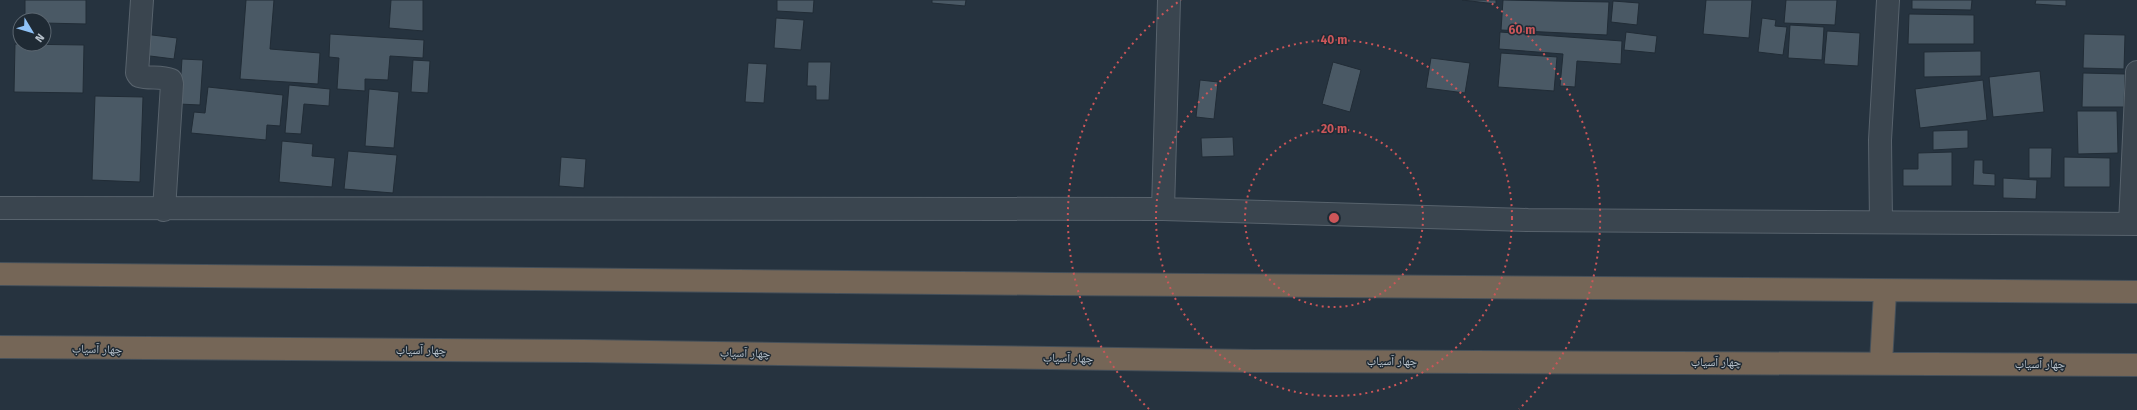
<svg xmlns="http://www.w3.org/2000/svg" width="2137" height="410" font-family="'Fira Sans','Noto Naskh Arabic',sans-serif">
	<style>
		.building { fill: #4a5965; stroke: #212c36 }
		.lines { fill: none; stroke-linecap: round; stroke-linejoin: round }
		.minor-casing { stroke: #58636d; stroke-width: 24 }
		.highway-casing { stroke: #45505a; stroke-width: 24 }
		.minor { stroke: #3a454f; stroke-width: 22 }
		.highway { stroke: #756657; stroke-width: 22 }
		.ring { fill: none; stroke: #cc5659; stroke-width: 2; stroke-dasharray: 2 4 }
		.labels { text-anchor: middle; stroke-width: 3; stroke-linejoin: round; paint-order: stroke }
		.street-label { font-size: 12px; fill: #b6c0ca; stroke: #1f2a34 }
		.centre { fill: #cc5659; stroke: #1f2a34; stroke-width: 2 }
		.ring-label { font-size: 12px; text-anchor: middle; font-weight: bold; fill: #cc5659; stroke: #1f2a34; stroke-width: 3; stroke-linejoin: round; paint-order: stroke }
	</style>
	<rect width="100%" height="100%" fill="#26333f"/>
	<path class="building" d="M25,0H86V24L44,23V20H25Z
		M246,0H274L270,49L320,53L318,84L240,79Z
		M391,0H423V31L389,28Z
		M777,0H814L813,13L777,11Z
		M932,0H966L965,6L932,3Z
		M1462,0H1496V4Z
		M1503,0L1609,2L1607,35L1501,30Z
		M1706,0H1752L1749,38L1703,34Z
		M1786,0H1837L1835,25L1784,23Z
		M1912,0H1972L1971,10L1912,9Z
		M2036,0H2066V6L2035,4Z
		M1613,1L1639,3L1637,25L1611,22Z
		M1909,14L1974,15V44H1908Z
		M776,18L804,20L801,50L774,48Z
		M1762,18L1776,20L1775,26L1787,27L1783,55L1758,52Z
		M1790,25L1824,27L1822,60L1788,58Z
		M1827,31L1860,33L1858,66L1824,64Z
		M1500,32L1622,41L1621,64L1577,61L1575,87L1560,86L1563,54L1499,49Z
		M1626,32L1657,36L1655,53L1624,50Z
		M144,34L177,38L174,59L142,55Z
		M330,34L424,40L423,58L390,56L388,80L365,79V91L337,89L339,58L329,57Z
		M2084,34L2125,35L2124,69L2083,68Z
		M15,44L84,45L83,93L14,92Z
		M1981,51V76L1924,77V52Z
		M1501,53L1557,57L1554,91L1498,87Z
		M1431,58L1470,63L1465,93L1426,88Z
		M182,59L203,60L200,105L179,104Z
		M413,60L430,61L428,93L411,92Z
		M808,62H831L829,100H816V86H807Z
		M1333,62L1361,70L1350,112L1322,104Z
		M748,63L767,64L764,103L745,102Z
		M2040,71L2044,112L1993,117L1989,77Z
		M2083,73L2125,74L2124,107H2082Z
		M1200,80L1218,82L1214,119L1196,117Z
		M1983,80L1987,120L1920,128L1915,89Z
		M289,85L330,89L329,106L304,104L301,134L285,133Z
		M208,87L283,95L280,126L267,125L266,140L191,133L194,112L205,113Z
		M369,89L399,92L394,148L365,146Z
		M95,96L143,97L140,182L92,180Z
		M2077,111H2117L2118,153L2078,154Z
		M1968,130V148L1933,150V131Z
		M1233,137L1234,156L1202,157L1201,138Z
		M282,141L313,144L312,156L335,158L332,187L279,182Z
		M2029,148H2052L2051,178H2029Z
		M348,151L397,155L393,193L344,189Z
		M1952,152V186H1903V169H1918V153Z
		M561,157L586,159L584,188L559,186Z
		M2064,157L2110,158V187H2064Z
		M1974,160H1983V173L1995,174V186L1973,185Z
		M2003,178L2037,180L2036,199L2003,198Z"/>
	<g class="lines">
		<g class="minor-casing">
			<path id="minor" d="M142,0L137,73L139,76C149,79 161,76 171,80L172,84L164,210
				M0,208L1163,209L1528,220L2137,224
				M1163,209L1169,0
				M1881,222L1880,140L1888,0
				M2130,224L2137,72"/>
		</g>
		<g class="highway-casing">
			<path id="highway" d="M0,274C712,278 1425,291 2137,292
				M0,347L585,351L1255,361L2137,365
				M1881,363L1885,292"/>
		</g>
		<use href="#minor" class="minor"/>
		<use href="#highway" class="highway"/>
	</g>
	<g class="ring">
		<circle cx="1334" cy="218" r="89"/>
		<circle cx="1334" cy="218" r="178"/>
		<path d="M1149 409A266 266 0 0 1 1181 0M1487 0A266 266 0 0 1 1519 409"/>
	</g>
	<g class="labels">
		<g class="street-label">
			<text transform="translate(97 349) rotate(1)" y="4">چهار آسیاب</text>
			<text x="421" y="354">چهار آسیاب</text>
			<text transform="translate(745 353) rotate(1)" y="4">چهار آسیاب</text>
			<text transform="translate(1068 358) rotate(1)" y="4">چهار آسیاب</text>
			<text x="1392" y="365">چهار آسیاب</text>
			<text x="1716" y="366">چهار آسیاب</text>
			<text x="2040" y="368">چهار آسیاب</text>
		</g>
	</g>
	<circle cx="1334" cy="218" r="6" class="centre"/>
	<g class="ring-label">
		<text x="1522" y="34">60 m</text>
		<text x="1334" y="44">40 m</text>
		<text x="1334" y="133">20 m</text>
	</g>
	<g transform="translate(32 32) rotate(128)"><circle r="19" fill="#1f2a34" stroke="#5b6670"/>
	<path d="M0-3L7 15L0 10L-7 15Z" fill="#8fc2f6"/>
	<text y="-6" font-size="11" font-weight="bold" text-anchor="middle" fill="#b6c0ca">N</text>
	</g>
</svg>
